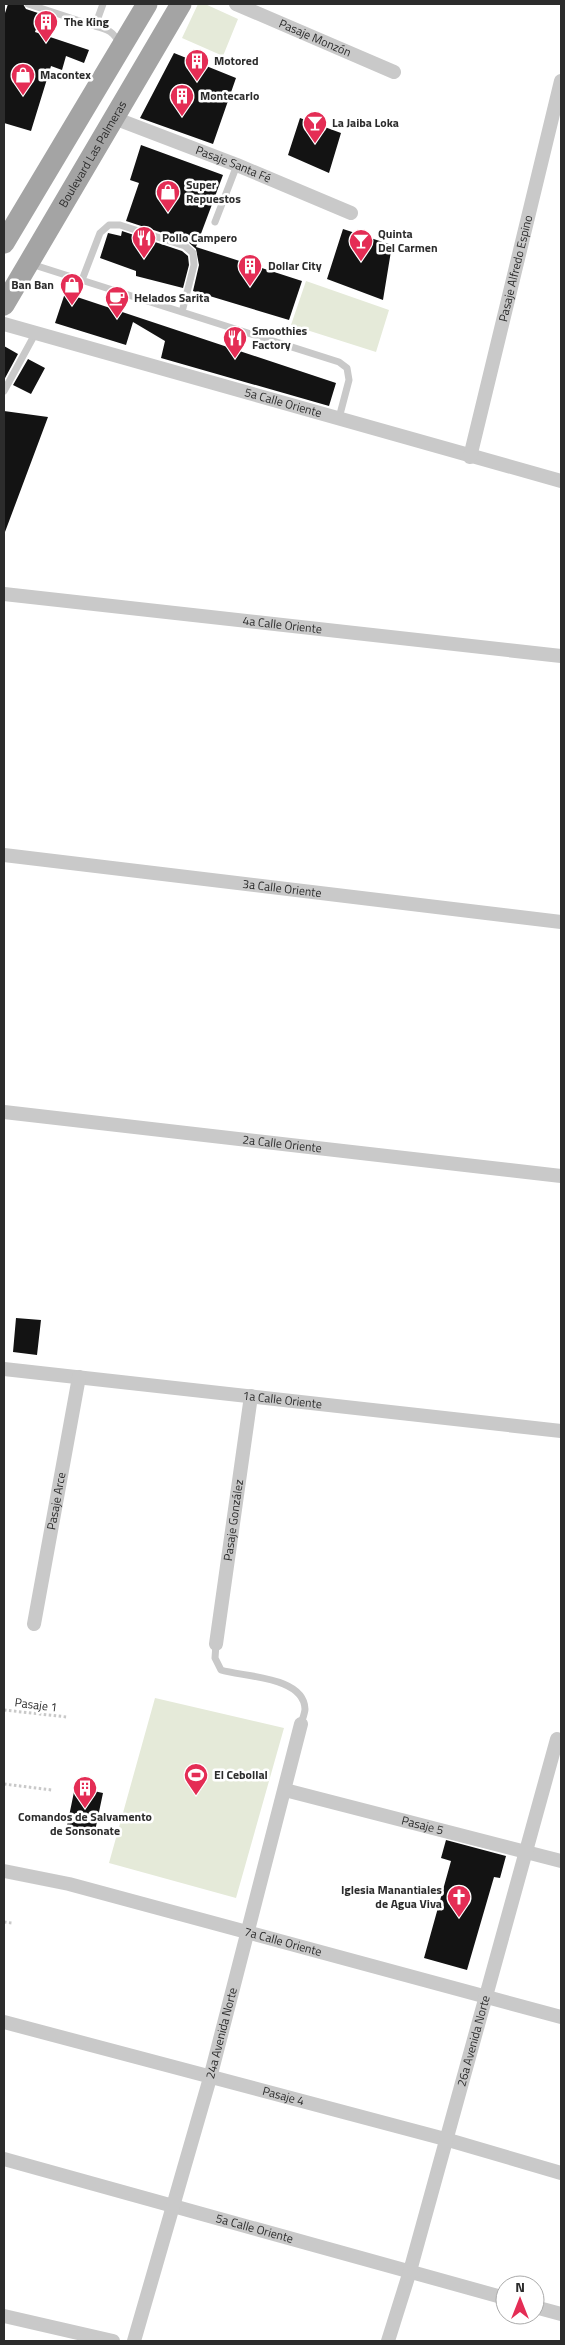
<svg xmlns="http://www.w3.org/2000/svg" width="565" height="2345" font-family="'Titillium Web',sans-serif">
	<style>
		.green { fill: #e5ead9 }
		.building { fill: #131313 }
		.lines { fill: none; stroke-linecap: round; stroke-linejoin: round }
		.path { stroke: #c9c9c9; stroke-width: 3; stroke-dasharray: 2.5 2.5; stroke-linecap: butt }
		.service { stroke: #c9c9c9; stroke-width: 7 }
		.minor { stroke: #c9c9c9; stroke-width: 14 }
		.primary { stroke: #a4a4a4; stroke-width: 21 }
		.labels { text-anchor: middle; stroke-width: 5; stroke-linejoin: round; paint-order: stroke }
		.poi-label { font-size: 12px; font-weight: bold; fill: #2c2c2c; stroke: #fff; text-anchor: start }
		.street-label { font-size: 12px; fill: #2c2c2c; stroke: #fff }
	</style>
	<rect width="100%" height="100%" fill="#fff"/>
	<path class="green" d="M198,4H205L238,19L223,56L182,38Z
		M306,281L389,310L376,352L291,325Z
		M155,1698L284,1728L236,1898L109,1863Z"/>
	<path class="building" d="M8,4H23L26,9L41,14L35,32L89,50L84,63L66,56L62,70L51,66L31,131L4,123V16Z
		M174,53L236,78L213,144L140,118Z
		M300,118L341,133L329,173L288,155Z
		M141,145L223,175L196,247L302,281L289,320L193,291L199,265L196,249L187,241L126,221L139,183L130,180Z
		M343,229L392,245L383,300L327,279Z
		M122,231L182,251L188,256L189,265L183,288L136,276V271L100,258L108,233L121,236Z
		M65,293L336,383L329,406L161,358L165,341L133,322L126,345L55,323Z
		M4,346L18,354L4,380Z
		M28,359L45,368L31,394L13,385Z
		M4,411L48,417L5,532H4Z
		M16,1318L41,1320L37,1355L13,1352Z
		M75,1787L103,1793L95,1831L67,1826Z
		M446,1840L506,1856L500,1878L494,1877L467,1970L424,1958L451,1861L441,1858Z"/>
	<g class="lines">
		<path class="path" d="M4,1710L67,1717
			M4,1784L52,1790
			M4,1922L12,1923"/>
		<path class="service" d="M28,4L95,26L103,4
			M95,26C107,29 115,32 119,44
			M215,222L237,165
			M31,264L339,362L347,368L349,380L339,418
			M82,280L100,233L109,225H120L185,246L193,253L194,265L182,312
			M4,391L35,334
			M216,1644L215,1658L221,1670C243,1677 304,1676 305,1709C305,1713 302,1720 301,1724"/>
		<g class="minor">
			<path id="s1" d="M236,4L394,72"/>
			<path id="s2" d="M114,118L237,165L351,213"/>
			<path id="s3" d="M4,324L561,481"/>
			<path id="s4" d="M470,457L561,81"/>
			<path id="s5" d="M4,594L561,656"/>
			<path id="s6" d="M4,855L561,922"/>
			<path id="s7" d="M4,1112L561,1176"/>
			<path id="s8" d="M4,1369L561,1431"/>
			<path id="s9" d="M34,1624L79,1377"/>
			<path id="s10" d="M216,1644L251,1396"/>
			<path id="s11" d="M285,1790L561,1861"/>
			<path id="s12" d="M4,1871L69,1884L561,2017"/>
			<path id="s13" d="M4,2022L445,2139L561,2173"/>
			<path id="s14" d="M4,2159L505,2298"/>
			<path d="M535,2307L561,2314"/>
			<path d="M4,2316L113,2341"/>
			<path id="s15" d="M134,2341L210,2078L301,1724"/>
			<path id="s16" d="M388,2341L410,2271L557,1739"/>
		</g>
		<g class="primary">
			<path d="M4,243L147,4"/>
			<path id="s17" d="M4,305L181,4"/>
		</g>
	</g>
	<defs>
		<g id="building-pin" transform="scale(1.25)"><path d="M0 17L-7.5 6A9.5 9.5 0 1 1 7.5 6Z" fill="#e42d55" stroke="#fff"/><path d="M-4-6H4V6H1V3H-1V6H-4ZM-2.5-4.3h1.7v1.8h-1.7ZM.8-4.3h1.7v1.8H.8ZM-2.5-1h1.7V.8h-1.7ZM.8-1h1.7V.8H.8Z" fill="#fff"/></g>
		<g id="shop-pin" transform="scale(1.25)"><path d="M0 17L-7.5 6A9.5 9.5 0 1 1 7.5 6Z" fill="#e42d55" stroke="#fff"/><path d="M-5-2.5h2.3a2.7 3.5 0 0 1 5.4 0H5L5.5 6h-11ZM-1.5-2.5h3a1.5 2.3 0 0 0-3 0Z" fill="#fff"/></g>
		<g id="bar-pin" transform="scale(1.25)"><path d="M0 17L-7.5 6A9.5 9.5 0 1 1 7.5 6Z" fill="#e42d55" stroke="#fff"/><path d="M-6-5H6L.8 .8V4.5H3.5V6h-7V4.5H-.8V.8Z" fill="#fff"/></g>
		<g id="restaurant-pin" transform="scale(1.25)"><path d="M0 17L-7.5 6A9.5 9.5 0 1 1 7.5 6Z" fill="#e42d55" stroke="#fff"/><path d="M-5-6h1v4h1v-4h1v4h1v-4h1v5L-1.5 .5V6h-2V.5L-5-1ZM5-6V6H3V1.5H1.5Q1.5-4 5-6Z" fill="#fff"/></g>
		<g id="cafe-pin" transform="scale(1.25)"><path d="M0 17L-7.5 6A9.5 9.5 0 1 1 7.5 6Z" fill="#e42d55" stroke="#fff"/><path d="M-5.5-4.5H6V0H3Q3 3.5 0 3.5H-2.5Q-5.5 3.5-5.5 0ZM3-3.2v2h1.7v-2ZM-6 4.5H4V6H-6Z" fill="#fff"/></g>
		<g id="stadium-pin" transform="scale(1.25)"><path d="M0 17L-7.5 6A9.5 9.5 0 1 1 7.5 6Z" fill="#e42d55" stroke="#fff"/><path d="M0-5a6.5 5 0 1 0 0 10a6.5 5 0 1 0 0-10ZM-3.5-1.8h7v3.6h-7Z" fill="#fff"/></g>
		<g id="church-pin" transform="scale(1.25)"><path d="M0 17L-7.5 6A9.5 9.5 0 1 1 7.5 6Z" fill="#e42d55" stroke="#fff"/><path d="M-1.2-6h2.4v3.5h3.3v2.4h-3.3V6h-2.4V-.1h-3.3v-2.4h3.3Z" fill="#fff"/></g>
	</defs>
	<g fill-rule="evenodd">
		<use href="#building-pin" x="46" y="22"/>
		<use href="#building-pin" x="197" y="61"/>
		<use href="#shop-pin" x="23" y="75"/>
		<use href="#building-pin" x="182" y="96"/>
		<use href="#bar-pin" x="315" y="123"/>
		<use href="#shop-pin" x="168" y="192"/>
		<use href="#restaurant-pin" x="144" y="238"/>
		<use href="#bar-pin" x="361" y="241"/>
		<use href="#building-pin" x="250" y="266"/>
		<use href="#shop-pin" x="72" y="285"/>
		<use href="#cafe-pin" x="117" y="298"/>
		<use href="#restaurant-pin" x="235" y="338"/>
		<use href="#stadium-pin" x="196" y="1775"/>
		<use href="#building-pin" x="85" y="1788"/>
		<use href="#church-pin" x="459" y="1897"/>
	</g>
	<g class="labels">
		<g class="poi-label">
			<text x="64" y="26">The King</text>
			<text x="214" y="65">Motored</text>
			<text x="40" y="79">Macontex</text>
			<text x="200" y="100">Montecarlo</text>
			<text x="332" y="127">La Jaiba Loka</text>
			<text x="186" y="189">Super<tspan x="186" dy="14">Repuestos</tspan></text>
			<text x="378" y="238">Quinta<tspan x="378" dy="14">Del Carmen</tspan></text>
			<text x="162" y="242">Pollo Campero</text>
			<text x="268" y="270">Dollar City</text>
			<text x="54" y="289" text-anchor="end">Ban Ban</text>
			<text x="134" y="302">Helados Sarita</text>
			<text x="252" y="335">Smoothies<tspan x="252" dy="14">Factory</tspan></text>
			<text x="214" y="1779">El Cebollal</text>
			<text x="85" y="1821" text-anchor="middle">Comandos de Salvamento<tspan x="85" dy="14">de Sonsonate</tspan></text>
			<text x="442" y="1894" text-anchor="end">Iglesia Manantiales<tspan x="442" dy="14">de Agua Viva</tspan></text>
		</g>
		<g class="street-label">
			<text dy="4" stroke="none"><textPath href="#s1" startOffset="86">Pasaje Monzón</textPath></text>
			<text dy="4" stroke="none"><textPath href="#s17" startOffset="175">Boulevard Las Palmeras</textPath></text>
			<text dy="4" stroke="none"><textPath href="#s2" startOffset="128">Pasaje Santa Fé</textPath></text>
			<text dy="4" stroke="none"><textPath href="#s4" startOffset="194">Pasaje Alfredo Espino</textPath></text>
			<text dy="4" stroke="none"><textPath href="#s3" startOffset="290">5a Calle Oriente</textPath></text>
			<text dy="4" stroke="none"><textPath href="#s5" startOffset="280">4a Calle Oriente</textPath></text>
			<text dy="4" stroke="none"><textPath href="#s6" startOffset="280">3a Calle Oriente</textPath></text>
			<text dy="4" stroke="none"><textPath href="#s7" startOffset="280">2a Calle Oriente</textPath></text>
			<text dy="4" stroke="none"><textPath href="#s8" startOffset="280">1a Calle Oriente</textPath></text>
			<text dy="4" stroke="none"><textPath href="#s9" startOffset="125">Pasaje Arce</textPath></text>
			<text dy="4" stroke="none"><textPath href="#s10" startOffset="125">Pasaje González</textPath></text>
			<text transform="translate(36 1705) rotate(7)" y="4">Pasaje 1</text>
			<text dy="4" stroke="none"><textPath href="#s11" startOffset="142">Pasaje 5</textPath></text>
			<text dy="4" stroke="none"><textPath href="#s12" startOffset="288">7a Calle Oriente</textPath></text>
			<text dy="4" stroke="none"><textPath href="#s15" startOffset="320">24a Avenida Norte</textPath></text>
			<text dy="4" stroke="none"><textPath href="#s16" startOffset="312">26a Avenida Norte</textPath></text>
			<text dy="4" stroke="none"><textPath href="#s13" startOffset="289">Pasaje 4</textPath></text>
			<text dy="4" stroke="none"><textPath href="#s14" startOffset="260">5a Calle Oriente</textPath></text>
		</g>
	</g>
	<rect width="565" height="2345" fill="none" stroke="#2c2c2c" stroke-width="10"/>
	<g transform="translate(520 2300)"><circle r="24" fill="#ffffff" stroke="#ababab"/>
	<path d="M0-4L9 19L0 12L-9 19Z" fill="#e42d55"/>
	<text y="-8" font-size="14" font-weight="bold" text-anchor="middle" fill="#2c2c2c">N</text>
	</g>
</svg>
